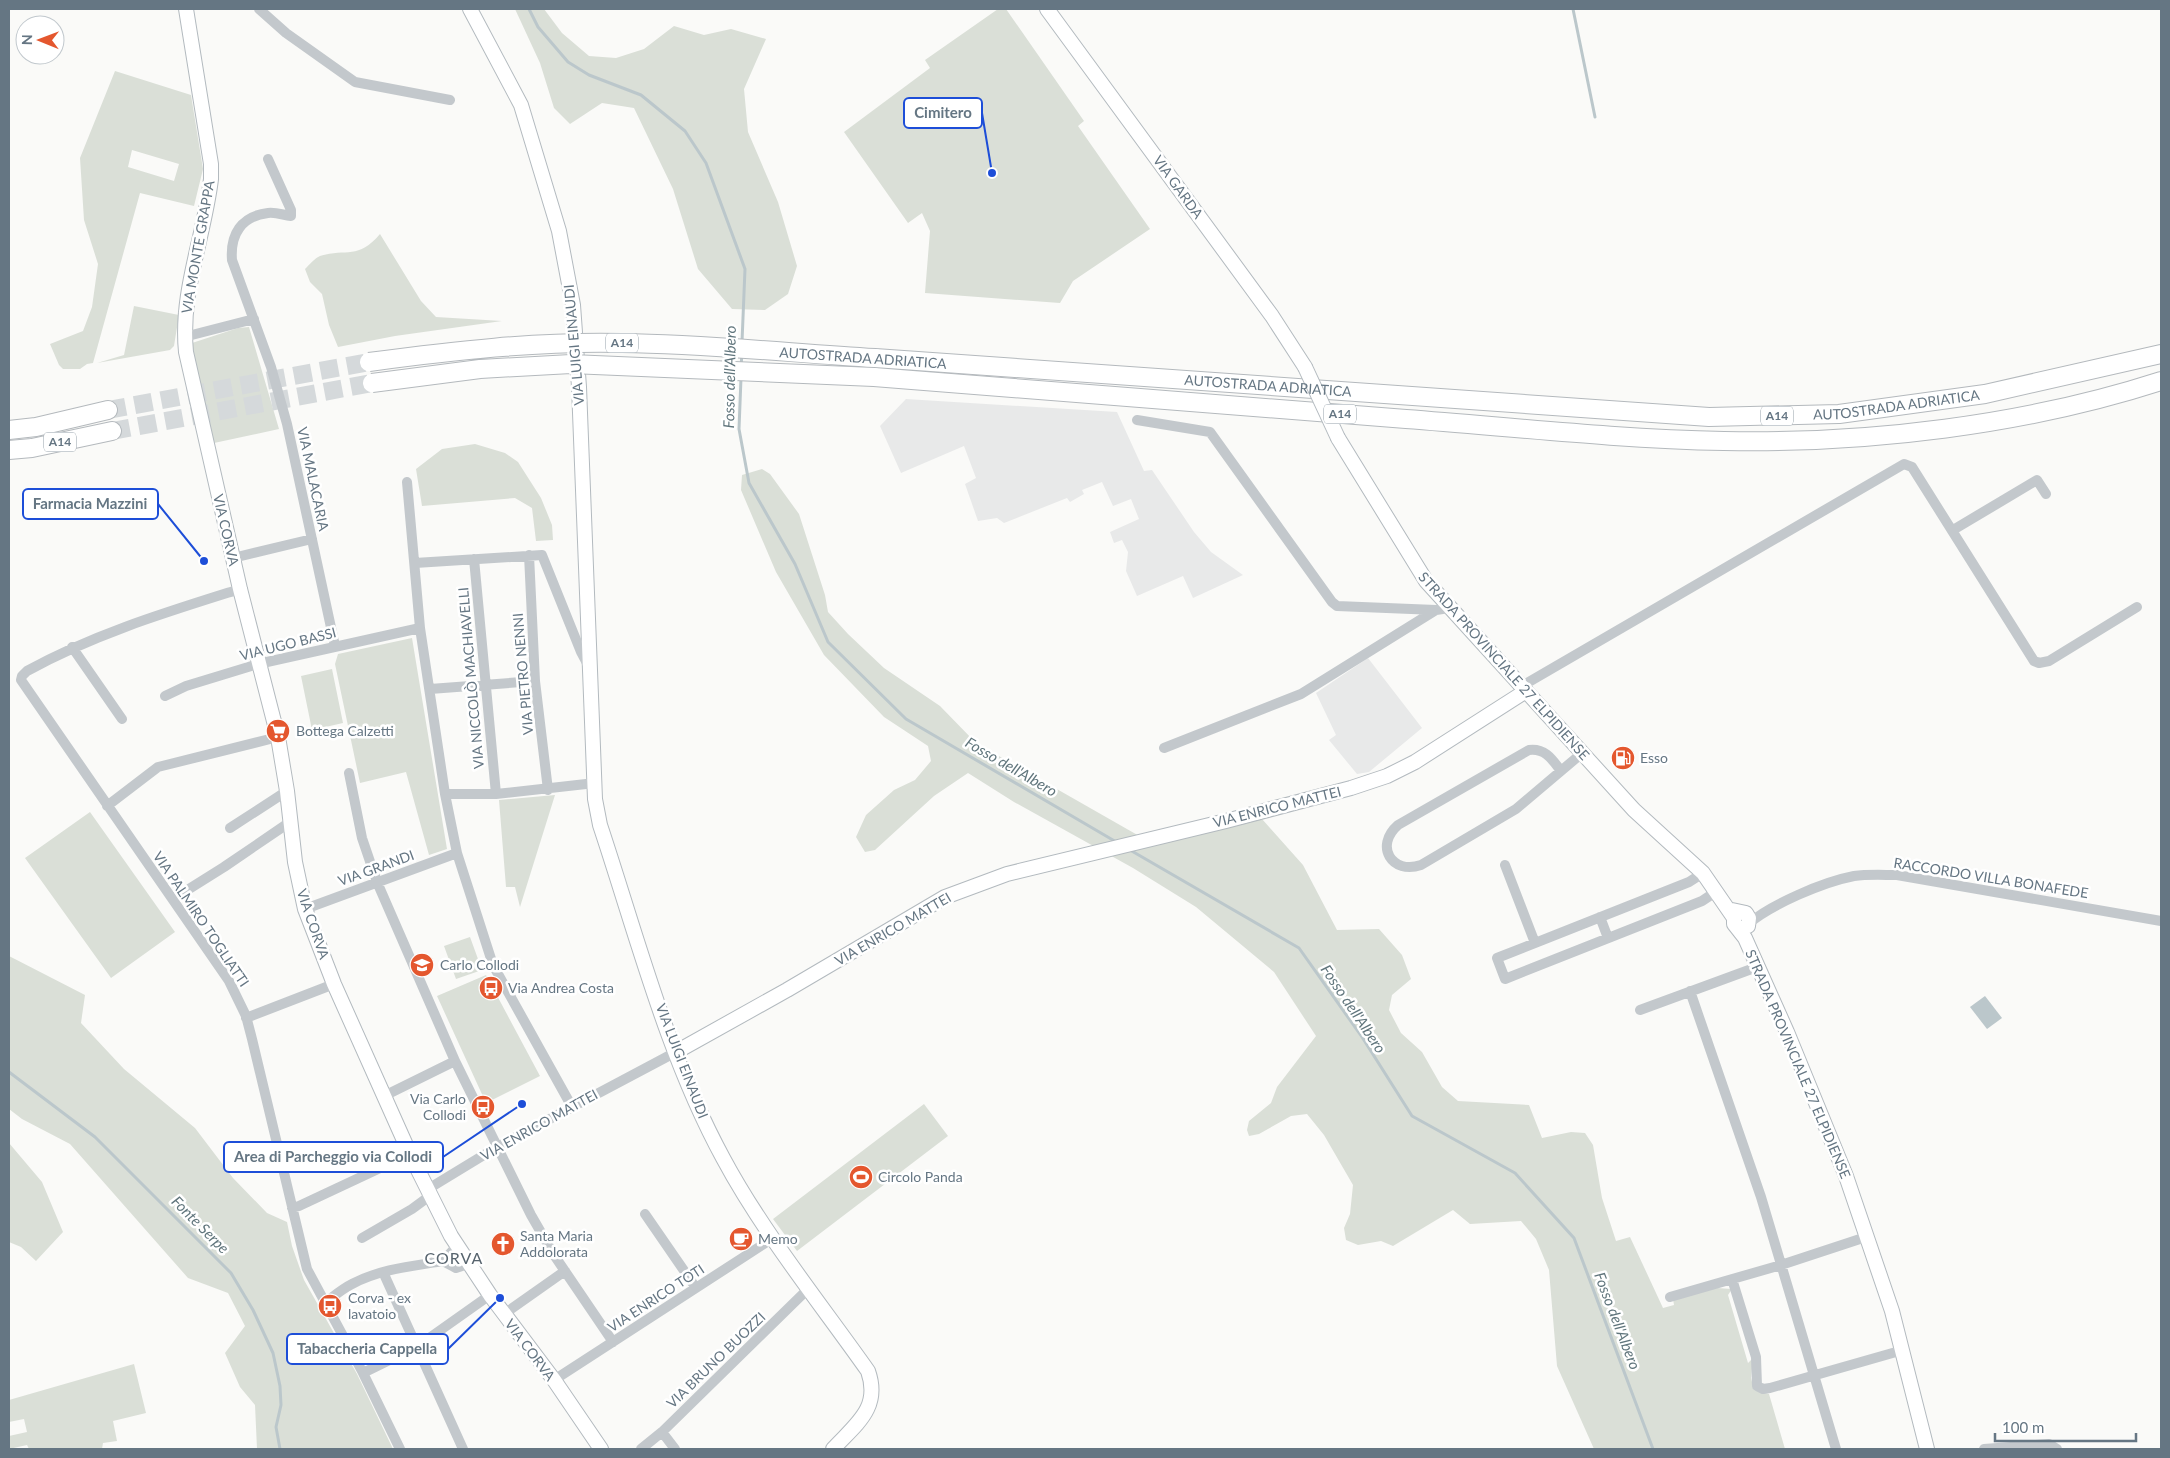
<svg xmlns="http://www.w3.org/2000/svg" width="2170" height="1458" font-family="Lato,sans-serif">
	<style>
		.built { fill: #e8e9e9 }
		.green { fill: #dadfd7; fill-rule: evenodd }
		.water { fill: #bbc7cb }
		.lines { fill: none; stroke-linecap: round; stroke-linejoin: round }
		.stream { stroke: #bbc7cb; stroke-width: 3 }
		.highway-tunnel { stroke: #d5d9db; stroke-width: 18; stroke-dasharray: 18 9; stroke-linecap: butt }
		.secondary-casing { stroke: #b3babf; stroke-width: 16 }
		.highway-casing { stroke: #b4b9bd; stroke-width: 20 }
		.street { stroke: #c3c8cc; stroke-width: 10 }
		.secondary { stroke: #fff; stroke-width: 14 }
		.highway { stroke: #fff; stroke-width: 18 }
		.secondary-bridge-casing { stroke: #b3babf; stroke-width: 16; stroke-linecap: butt }
		.highway-bridge-casing { stroke: #b4b9bd; stroke-width: 20; stroke-linecap: butt }
		.secondary-bridge { stroke: #fff; stroke-width: 14 }
		.highway-bridge { stroke: #fff; stroke-width: 18 }
		.labels { text-anchor: middle; stroke-width: 5; stroke-linejoin: round; paint-order: stroke }
		.shield { fill: #fff; stroke: #939fa8; stroke-width: 1 }
		.shield-label { font-size: 12px; font-weight: bold; fill: #657683 }
		.street-label { font-size: 14px; fill: #657683; stroke: #fff }
		.poi-label { font-size: 14px; fill: #657683; stroke: #fff; text-anchor: start }
		.water-label { font-size: 15px; font-style: italic; fill: #60757c; stroke: #fff }
		.quarter-label { font-size: 16px; letter-spacing: 1px; fill: #57646e; stroke: #fff }
		.leader { fill: none; stroke: #1d4ed8; stroke-width: 2 }
		.callout-dot { fill: #1d4ed8; stroke: #fff; stroke-width: 2 }
		.callout { fill: #fff; stroke: #1d4ed8; stroke-width: 2 }
		.callout-label { font-size: 15px; text-anchor: middle; font-weight: bold; fill: #657683 }
	</style>
	<rect width="100%" height="100%" fill="#fafaf8"/>
	<path class="built" d="M906,399L1117,412L1144,471L1152,470L1194,532L1211,552L1243,575L1193,598L1183,576L1137,596L1126,571L1128,552L1122,540L1114,543L1110,532L1139,519L1131,499L1113,506L1102,482L1082,490L1084,494L1070,502L1067,498L1004,523L997,518L978,521L965,484L976,478L964,446L901,473L880,426Z
		M1368,658L1422,728L1369,772L1357,774L1329,740L1336,735L1316,693Z"/>
	<path class="green" d="M515,9H544L562,33L589,56L616,58L644,49L674,26L704,35L731,29L766,39L744,89L748,132L778,202L797,266L788,294L765,310L732,309L698,269L673,189L634,108L602,103L570,124L554,108L540,63Z
		M998,9H1006L1084,121L1078,126L1150,229L1073,281L1060,303L925,293L930,231L922,213L908,223L844,132L930,68L925,60Z
		M115,71L191,95L203,169L194,206L140,193L93,363L87,364L80,369H63L59,365L50,344L83,331L92,307L98,264L84,220L80,158ZM132,150L179,164L174,181L128,167Z
		M380,234L421,301L436,317L502,321L395,336L338,347L329,325L322,294L310,282L305,269C309,265 315,258 320,256C347,248 358,260 380,234Z
		M134,306L179,315L174,346L170,350L97,363L124,355Z
		M249,327L279,429L214,443L191,347L192,343L238,328Z
		M475,444L505,453L518,462L541,498L552,525L553,540L536,541L532,508L515,498L422,506L416,469L442,449Z
		M762,469L770,474L799,514L825,595L828,612L848,634L884,668L940,706L976,743L1155,845L1262,819L1303,865L1337,930L1379,929L1402,955L1411,979L1392,995L1389,1010L1401,1033L1422,1052L1442,1087L1458,1101L1529,1105L1542,1138L1571,1132L1585,1133L1593,1145L1602,1198L1616,1241L1630,1237L1663,1308L1674,1305L1673,1299L1717,1288L1732,1289L1728,1295L1748,1363L1753,1358L1751,1378L1754,1390L1769,1394L1785,1449H1594L1557,1366L1549,1270L1536,1239L1521,1221L1470,1224L1453,1210L1393,1246L1381,1241L1358,1245L1346,1240L1344,1228L1350,1214L1353,1185L1324,1135L1307,1114L1291,1116L1259,1134L1249,1136L1247,1130L1249,1121L1271,1103L1277,1087L1316,1036L1274,972L1196,907L1133,868L1014,802L968,773L934,796L875,850L865,852L856,837L866,815L894,790L915,780L931,761L928,746L884,717L824,655L776,572L741,490L742,475Z
		M412,638L447,849L429,855L406,772L360,783L335,664L338,654Z
		M332,669L343,723L312,730L301,676Z
		M555,795L520,907L515,887H506L499,800Z
		M90,812L175,932L111,978L25,858Z
		M470,937L482,970L456,979L444,946Z
		M9,956L85,995L81,1023L124,1069L195,1128L233,1178L267,1213L287,1222L292,1246L304,1280L357,1374L393,1449H257L255,1405L240,1387L225,1353L245,1326L228,1293L188,1278L70,1144L22,1119L9,1109Z
		M486,975L540,1076L486,1103L437,996Z
		M924,1104L948,1136L797,1251L773,1219Z
		M9,1143L42,1182L63,1232L36,1261L21,1247L9,1242Z
		M134,1364L146,1413L113,1421L117,1441L103,1443L102,1449H29L27,1445L9,1449V1436L27,1432L24,1419L9,1422V1400Z"/>
	<path class="water" d="M1985,996L2002,1018L1987,1029L1970,1007Z"/>
	<g class="lines">
		<path class="stream" d="M529,9L538,27L568,62L589,75L641,95L685,131L706,163L745,269L742,342
			M1573,9L1595,117
			M741,367L742,353
			M741,378L739,429L749,483L795,564L828,642L906,719L1118,843
			M1130,850L1299,948L1362,1037L1412,1116L1515,1173L1574,1238L1653,1449
			M9,1072L95,1137L231,1273L253,1310L273,1353L280,1386L281,1405L276,1427L280,1449"/>
		<path class="highway-tunnel" d="M108,410L369,362
			M112,431L372,383"/>
		<g class="secondary-casing">
			<path id="secondary" d="M186,9L211,164V179C204,238 180,292 186,352L240,589L278,737L287,791L295,862L305,909L334,984L410,1154L451,1236L490,1295L554,1380L601,1449
				M470,9L521,105L559,231L573,305L579,387L595,799L600,825C637,936 667,1055 723,1158C762,1231 820,1303 868,1371C881,1408 856,1424 833,1449
				M1047,9L1272,316L1305,367
				M1338,438L1426,581L1634,810L1703,873L1734,918
				M1732,910L1746,913L1749,918L1748,926L1743,928H1738
				M1738,913L1734,918V924L1745,938L1787,1032L1846,1176L1892,1311L1927,1449
				M676,1052L787,990L945,897L1007,874L1226,821L1351,788L1387,776L1415,762L1526,691"/>
		</g>
		<g class="highway-casing">
			<g id="highway">
				<path id="s1" d="M875,358L1709,417L1839,414L1985,394L2161,354"/>
				<path d="M874,377C1051,391 1229,405 1406,419C1512,427 1618,439 1724,441C1867,444 2025,425 2161,381"/>
				<path d="M9,430L36,427L108,410"/>
				<path d="M9,450L32,448L112,431"/>
			</g>
		</g>
		<path class="street" d="M259,9L286,33L355,82L450,100
			M268,159L291,210V216C283,215 276,212 268,213C241,216 230,235 232,260L271,367L287,424L335,646
			M184,337L254,319
			M1137,420L1210,432L1332,602L1337,606L1436,610L1449,608
			M407,482L420,628L445,794L457,853L493,965L572,1107
			M1953,530L2037,480L2046,494
			M529,555L535,681L548,790
			M233,558L312,539
			M474,559L496,794
			M415,563L542,555L581,652L589,667
			M240,589C167,612 94,634 27,671L22,676L21,680L229,981L246,1016L252,1039L307,1269L363,1373L400,1449
			M72,647L122,719
			M1522,686L1904,464L1912,467L2034,661L2039,663L2049,661L2137,607
			M430,689L535,681
			M165,696L186,686L258,664L420,628
			M1164,748L1301,694L1436,610
			M1561,771C1552,759 1545,748 1529,750L1398,825C1374,846 1392,875 1421,865L1516,809L1581,754
			M349,773L362,838L377,882L455,1061L531,1215L554,1255L613,1342
			M445,794H496L595,783
			M107,806L158,767L278,737
			M230,828L287,791
			M1505,865L1535,943
			M1703,873L1689,882L1497,958L1505,979L1702,901L1717,891
			M173,899L224,867L290,822
			M305,909L457,853
			M1600,917L1608,938
			M1748,924C1772,904 1823,882 1854,876C1868,874 1883,875 1897,875L2161,921
			M1690,991L1761,1197L1836,1449
			M1640,1010L1757,967
			M246,1018L334,984
			M384,1096L455,1061
			M428,1189L497,1147L676,1052
			M292,1208L299,1206L410,1154
			M645,1214L696,1288
			M362,1238L412,1209L431,1195
			M443,1261L456,1268L468,1264
			M443,1261L457,1246
			M383,1272L463,1449
			M1732,1279L1756,1357L1757,1386L1763,1389L1770,1388L1903,1350
			M1670,1297L1781,1265L1866,1237
			M326,1302C334,1296 342,1289 352,1284C380,1269 413,1266 443,1261
			M504,1314L565,1271
			M363,1373L418,1346L490,1295
			M554,1380L773,1238
			M662,1432L675,1449
			M641,1449L662,1432L809,1288
			M1984,1449L2049,1444L2057,1449"/>
		<use href="#secondary" class="secondary"/>
		<use href="#highway" class="highway"/>
		<g class="secondary-bridge-casing">
			<path id="secondary-bridge" d="M1305,367L1338,438"/>
		</g>
		<g class="highway-bridge-casing">
			<path id="highway-bridge" d="M369,362C452,351 537,341 622,343C706,344 791,353 875,358
				M372,383L480,369L571,364L874,377"/>
		</g>
		<use href="#secondary-bridge" class="secondary-bridge"/>
		<use href="#highway-bridge" class="highway-bridge"/>
	</g>
	<defs>
		<g id="supermarket-disc" transform="scale(1.25)"><circle r="9.5" fill="#e4572e" stroke="#fff"/><path d="M-6-5.5h2.5l.6 2H6L4.5 2H-2.5L-4.4-4H-6ZM-1.5 3.2a1.3 1.3 0 1 0 .1 0ZM3 3.2a1.3 1.3 0 1 0 .1 0Z" fill="#fff"/></g>
		<g id="fuel-disc" transform="scale(1.25)"><circle r="9.5" fill="#e4572e" stroke="#fff"/><path d="M-5.5-6h7V0h2V4h1.3V-2.5L3-4.5l.8-.8L6-3V5H2.5V1h-1V6h-7ZM-4.2-4.7v3.2H.2V-4.7Z" fill="#fff"/></g>
		<g id="school-disc" transform="scale(1.25)"><circle r="9.5" fill="#e4572e" stroke="#fff"/><path d="M0-5L7-2L0 1L-7-2ZM-4 1L0 2.5L4 1V4Q0 6-4 4Z" fill="#fff"/></g>
		<g id="bus-disc" transform="scale(1.25)"><circle r="9.5" fill="#e4572e" stroke="#fff"/><path d="M-5-6H5V4H4V6H2V4H-2V6H-4V4H-5ZM-3.5-4V0h7V-4ZM-3.5 1.2v1.5H-2V1.2ZM2 1.2v1.5H3.5V1.2Z" fill="#fff"/></g>
		<g id="stadium-disc" transform="scale(1.25)"><circle r="9.5" fill="#e4572e" stroke="#fff"/><path d="M0-5a6.5 5 0 1 0 0 10a6.5 5 0 1 0 0-10ZM-3.5-1.8h7v3.6h-7Z" fill="#fff"/></g>
		<g id="cafe-disc" transform="scale(1.25)"><circle r="9.5" fill="#e4572e" stroke="#fff"/><path d="M-5.5-4.5H6V0H3Q3 3.5 0 3.5H-2.5Q-5.5 3.5-5.5 0ZM3-3.2v2h1.7v-2ZM-6 4.5H4V6H-6Z" fill="#fff"/></g>
		<g id="church-disc" transform="scale(1.25)"><circle r="9.5" fill="#e4572e" stroke="#fff"/><path d="M-1.2-6h2.4v3.5h3.3v2.4h-3.3V6h-2.4V-.1h-3.3v-2.4h3.3Z" fill="#fff"/></g>
	</defs>
	<g fill-rule="evenodd">
		<use href="#supermarket-disc" x="278" y="731"/>
		<use href="#fuel-disc" x="1623" y="758"/>
		<use href="#school-disc" x="422" y="965"/>
		<use href="#bus-disc" x="491" y="988"/>
		<use href="#bus-disc" x="483" y="1107"/>
		<use href="#stadium-disc" x="861" y="1177"/>
		<use href="#cafe-disc" x="741" y="1239"/>
		<use href="#church-disc" x="503" y="1244"/>
		<use href="#bus-disc" x="330" y="1306"/>
	</g>
	<g class="labels">
		<g class="shield">
			<rect x="606" y="333.5" width="32" height="19" rx="4"/>
			<rect x="1324" y="404.5" width="32" height="19" rx="4"/>
			<rect x="1761" y="406.5" width="32" height="19" rx="4"/>
			<rect x="44" y="432.5" width="32" height="19" rx="4"/>
		</g>
		<g class="shield-label">
			<text x="622" y="347">A14</text>
			<text x="1340" y="418">A14</text>
			<text x="1777" y="420">A14</text>
			<text x="60" y="446">A14</text>
		</g>
		<g class="street-label">
			<text transform="translate(1178 187) rotate(54)" y="5">VIA GARDA</text>
			<text transform="translate(198 247) rotate(-80)" y="5">VIA MONTE GRAPPA</text>
			<text transform="translate(574 345) rotate(-95)" y="5">VIA LUIGI EINAUDI</text>
			<text transform="translate(863 358) rotate(4)" y="5">AUTOSTRADA ADRIATICA</text>
			<text dy="5" stroke="none"><textPath href="#s1" startOffset="394">AUTOSTRADA ADRIATICA</textPath></text>
			<text dy="5" stroke="none"><textPath href="#s1" startOffset="1024">AUTOSTRADA ADRIATICA</textPath></text>
			<text transform="translate(313 479) rotate(78)" y="5">VIA MALACARIA</text>
			<text transform="translate(226 530) rotate(77)" y="5">VIA CORVA</text>
			<text transform="translate(288 644) rotate(-14)" y="5">VIA UGO BASSI</text>
			<text transform="translate(1504 666) rotate(48)" y="5">STRADA PROVINCIALE 27 ELPIDIENSE</text>
			<text transform="translate(523 674) rotate(-95)" y="5">VIA PIETRO NENNI</text>
			<text transform="translate(471 678) rotate(-95)" y="5">VIA NICCOLÒ MACHIAVELLI</text>
			<text transform="translate(1277 807) rotate(-14)" y="5">VIA ENRICO MATTEI</text>
			<text transform="translate(376 868) rotate(-20)" y="5">VIA GRANDI</text>
			<text transform="translate(1991 878) rotate(9)" y="5">RACCORDO VILLA BONAFEDE</text>
			<text transform="translate(201 919) rotate(56)" y="5">VIA PALMIRO TOGLIATTI</text>
			<text transform="translate(313 924) rotate(71)" y="5">VIA CORVA</text>
			<text transform="translate(893 929) rotate(-30)" y="5">VIA ENRICO MATTEI</text>
			<text transform="translate(682 1061) rotate(69)" y="5">VIA LUIGI EINAUDI</text>
			<text transform="translate(1798 1064) rotate(67)" y="5">STRADA PROVINCIALE 27 ELPIDIENSE</text>
			<text transform="translate(539 1125) rotate(-29)" y="5">VIA ENRICO MATTEI</text>
			<text transform="translate(656 1298) rotate(-33)" y="5">VIA ENRICO TOTI</text>
			<text transform="translate(530 1350) rotate(53)" y="5">VIA CORVA</text>
			<text transform="translate(716 1360) rotate(-44)" y="5">VIA BRUNO BUOZZI</text>
		</g>
		<g class="poi-label">
			<text x="296" y="736">Bottega Calzetti</text>
			<text x="1640" y="763">Esso</text>
			<text x="440" y="970">Carlo Collodi</text>
			<text x="508" y="993">Via Andrea Costa</text>
			<text x="466" y="1104" text-anchor="end">Via Carlo<tspan x="466" dy="16">Collodi</tspan></text>
			<text x="878" y="1182">Circolo Panda</text>
			<text x="520" y="1241">Santa Maria<tspan x="520" dy="16">Addolorata</tspan></text>
			<text x="758" y="1244">Memo</text>
			<text x="348" y="1303">Corva - ex<tspan x="348" dy="16">lavatoio</tspan></text>
		</g>
		<g class="water-label">
			<text transform="translate(730 377) rotate(-89)" y="5">Fosso dell'Albero</text>
			<text transform="translate(1011 767) rotate(30)" y="5">Fosso dell'Albero</text>
			<text transform="translate(1353 1009) rotate(56)" y="5">Fosso dell'Albero</text>
			<text transform="translate(200 1225) rotate(45)" y="5">Fonte Serpe</text>
			<text transform="translate(1617 1321) rotate(69)" y="5">Fosso dell'Albero</text>
		</g>
		<g class="quarter-label">
			<text x="454" y="1264">CORVA</text>
		</g>
	</g>
	<path class="leader" d="M992 173L982 113M204 561L158 504M522 1104L443 1157M500 1298L448 1349"/>
	<g class="callout-dot">
		<circle cx="992" cy="173" r="5"/>
		<circle cx="204" cy="561" r="5"/>
		<circle cx="522" cy="1104" r="5"/>
		<circle cx="500" cy="1298" r="5"/>
	</g>
	<g class="callout">
		<rect x="904" y="98" width="78" height="30" rx="5"/>
		<rect x="23" y="489" width="135" height="30" rx="5"/>
		<rect x="224" y="1142" width="219" height="30" rx="5"/>
		<rect x="287" y="1334" width="161" height="30" rx="5"/>
	</g>
	<g class="callout-label">
		<text x="943" y="118">Cimitero</text>
		<text x="90" y="509">Farmacia Mazzini</text>
		<text x="333" y="1162">Area di Parcheggio via Collodi</text>
		<text x="367" y="1354">Tabaccheria Cappella</text>
	</g>
	<rect width="2170" height="1458" fill="none" stroke="#657683" stroke-width="20"/>
	<g transform="translate(40 40) rotate(271)"><circle r="24" fill="#ffffff" stroke="#c1c8cd"/>
	<path d="M0-4L9 19L0 12L-9 19Z" fill="#e4572e"/>
	<text y="-8" font-size="14" font-weight="bold" text-anchor="middle" fill="#657683">N</text>
	</g>
	<path d="M1995 1433v8h141v-8" fill="none" stroke="#657683" stroke-width="2.5"/>
	<text x="2002" y="1433" font-size="15" fill="#657683" stroke="#ffffff" stroke-width="4" paint-order="stroke">100 m</text>
</svg>
